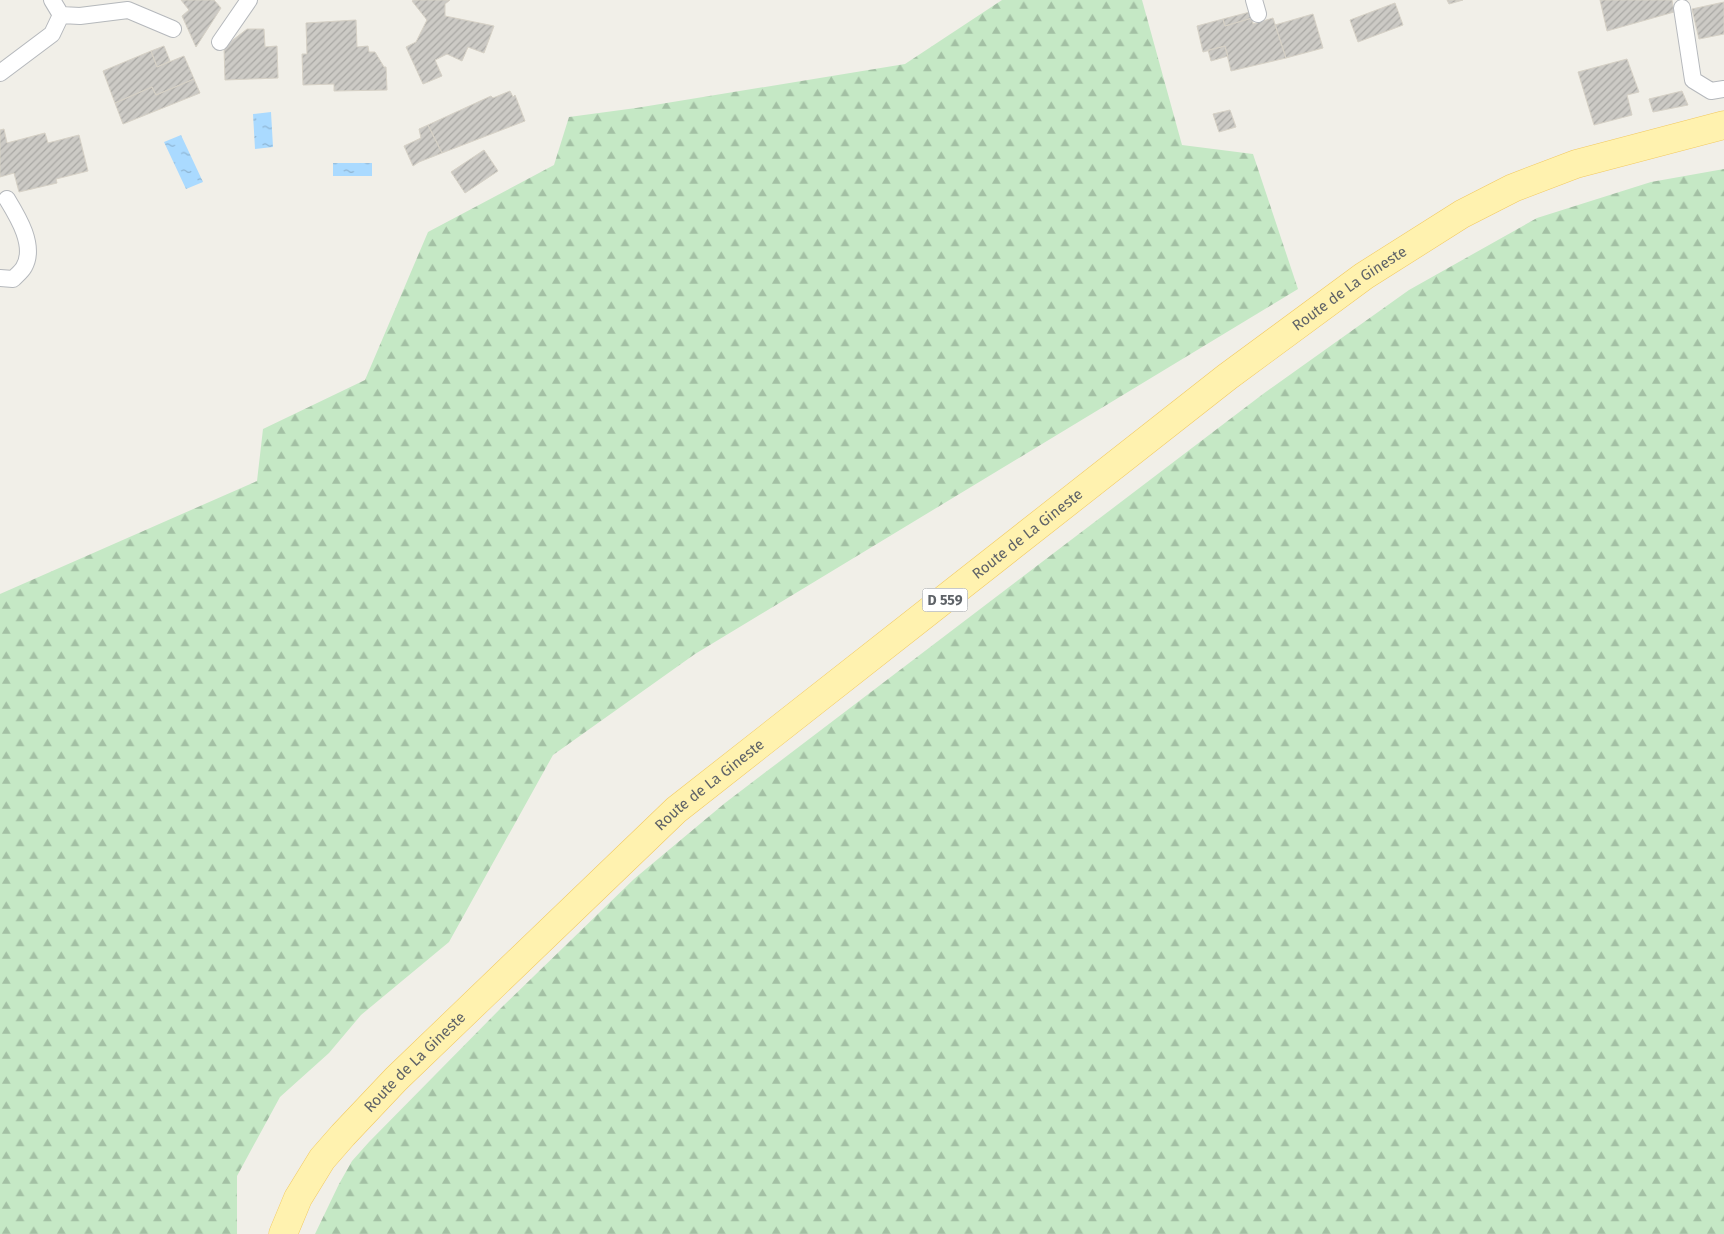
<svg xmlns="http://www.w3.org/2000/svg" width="1724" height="1234" font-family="'Fira Sans',sans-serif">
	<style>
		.forest { fill: url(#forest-firs) }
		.water { fill: url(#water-ripples) }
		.building { fill: url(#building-hatch); stroke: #d6d1c6 }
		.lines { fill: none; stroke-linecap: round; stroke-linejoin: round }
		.lane-casing { stroke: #b5b8bc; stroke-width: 18 }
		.primary-casing { stroke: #f2c960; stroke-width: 29 }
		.lane { stroke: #fff; stroke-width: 16 }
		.primary { stroke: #fff2af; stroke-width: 28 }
		.labels { text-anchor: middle; stroke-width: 4; stroke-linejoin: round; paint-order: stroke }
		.shield { fill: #fff; stroke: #8f9295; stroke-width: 1 }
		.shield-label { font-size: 14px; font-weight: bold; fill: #5f6368 }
		.street-label { font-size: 15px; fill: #5f6368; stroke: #fff }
	</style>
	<defs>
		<pattern id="forest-firs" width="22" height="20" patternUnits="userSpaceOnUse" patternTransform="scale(1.25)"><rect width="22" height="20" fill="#c5e8c5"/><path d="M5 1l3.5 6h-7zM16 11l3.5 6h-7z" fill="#a3c0a4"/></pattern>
		<pattern id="water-ripples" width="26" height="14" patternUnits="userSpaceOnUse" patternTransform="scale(1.25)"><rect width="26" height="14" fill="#aadaff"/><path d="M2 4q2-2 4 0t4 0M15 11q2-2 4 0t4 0" fill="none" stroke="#8eb4d2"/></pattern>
		<pattern id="building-hatch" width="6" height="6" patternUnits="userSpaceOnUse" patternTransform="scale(1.25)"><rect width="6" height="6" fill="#cccac5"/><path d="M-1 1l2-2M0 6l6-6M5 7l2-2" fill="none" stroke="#a9a8a4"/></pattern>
	</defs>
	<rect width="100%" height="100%" fill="#f1efe8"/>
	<path class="forest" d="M1002,0H1142L1182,145L1253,154L1298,289L695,654L553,755L449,942L361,1015L329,1053L280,1097L237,1176V1234H0V594L257,481L263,429L365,380L428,232L554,165L569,117L636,108L905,64Z
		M1724,169V1234H315L339,1184L352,1161L369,1142L500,1009L634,879L725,803L1263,394L1409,290L1537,218L1651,182Z"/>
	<path class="water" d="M271,112L273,147L255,149L253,114Z
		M181,135L203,182L186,189L164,142Z
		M333,163H372V176H333Z"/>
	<path class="building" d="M181,0H214L221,8L196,47L182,16L189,10Z
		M414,0H450L445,4V16L494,26L484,53L468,47L462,61L447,54L435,60L442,76L423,84L406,47L416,42L427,20L412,1Z
		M1447,0H1463L1449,4Z
		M1600,0H1672L1674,12L1607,31Z
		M1724,2V34L1699,39L1692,9Z
		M1395,3L1403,25L1358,42L1350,20Z
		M1250,12L1252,18L1225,26L1223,19Z
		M1313,14L1323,48L1286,58L1275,25Z
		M1252,18L1253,24L1273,18L1286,58L1231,71L1225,46L1203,52L1197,26L1223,19L1225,26Z
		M356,20L357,47L368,46L369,52H375L384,67H386L387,90L334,91V84L303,85L302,54H307L306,23Z
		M247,29H264L265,47L277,46L278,78L225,80L224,47Z
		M164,46L170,61L157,67L151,51Z
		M1225,46L1228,56L1211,61L1208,50Z
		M151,51L157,67L184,56L194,79L156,95L152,87L115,103L103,71Z
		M1627,59L1639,92L1627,95L1632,115L1594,125L1578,72Z
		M194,79L200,93L123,124L115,103L152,87L156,95Z
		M510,91L513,97L515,95L525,121L442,153L428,125L491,96L493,98Z
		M1682,91L1688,105L1653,112L1649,99Z
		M1230,110L1236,127L1219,132L1213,114Z
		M428,125L442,153L419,162L413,166L404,146L421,138L419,129Z
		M4,129L7,143L45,133L48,143L79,135L88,171L56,179L57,183L19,192L14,173L0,177V130Z
		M484,150L498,171L465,193L451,172Z"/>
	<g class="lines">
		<g class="lane-casing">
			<path id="lane" d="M52,0L61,15L80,16L128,10L173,29
				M1254,0L1258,14
				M1682,8L1693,80L1711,91L1724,89
				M220,42L249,0
				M0,73L52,34L61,15
				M0,278L13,279C17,275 22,271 24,267C36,246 18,217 7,199"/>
		</g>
		<g class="primary-casing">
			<g id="primary">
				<path id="s1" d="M283,1234L298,1198L322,1159L343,1135L396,1079L676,810L1227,377L1364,276L1462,214L1513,188L1576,164L1724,125"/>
			</g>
		</g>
		<use href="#lane" class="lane"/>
		<use href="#primary" class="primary"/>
	</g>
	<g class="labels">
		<rect class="shield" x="922.5" y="588.5" width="45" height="23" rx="4"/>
		<g class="shield-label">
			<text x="945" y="605">D 559</text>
		</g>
		<g class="street-label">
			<text dy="5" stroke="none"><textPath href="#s1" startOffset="1434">Route de La Gineste</textPath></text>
			<text dy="5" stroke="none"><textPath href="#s1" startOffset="1029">Route de La Gineste</textPath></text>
			<text dy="5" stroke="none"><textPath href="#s1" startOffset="624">Route de La Gineste</textPath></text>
			<text dy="5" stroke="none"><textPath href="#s1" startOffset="219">Route de La Gineste</textPath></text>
		</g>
	</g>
</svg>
